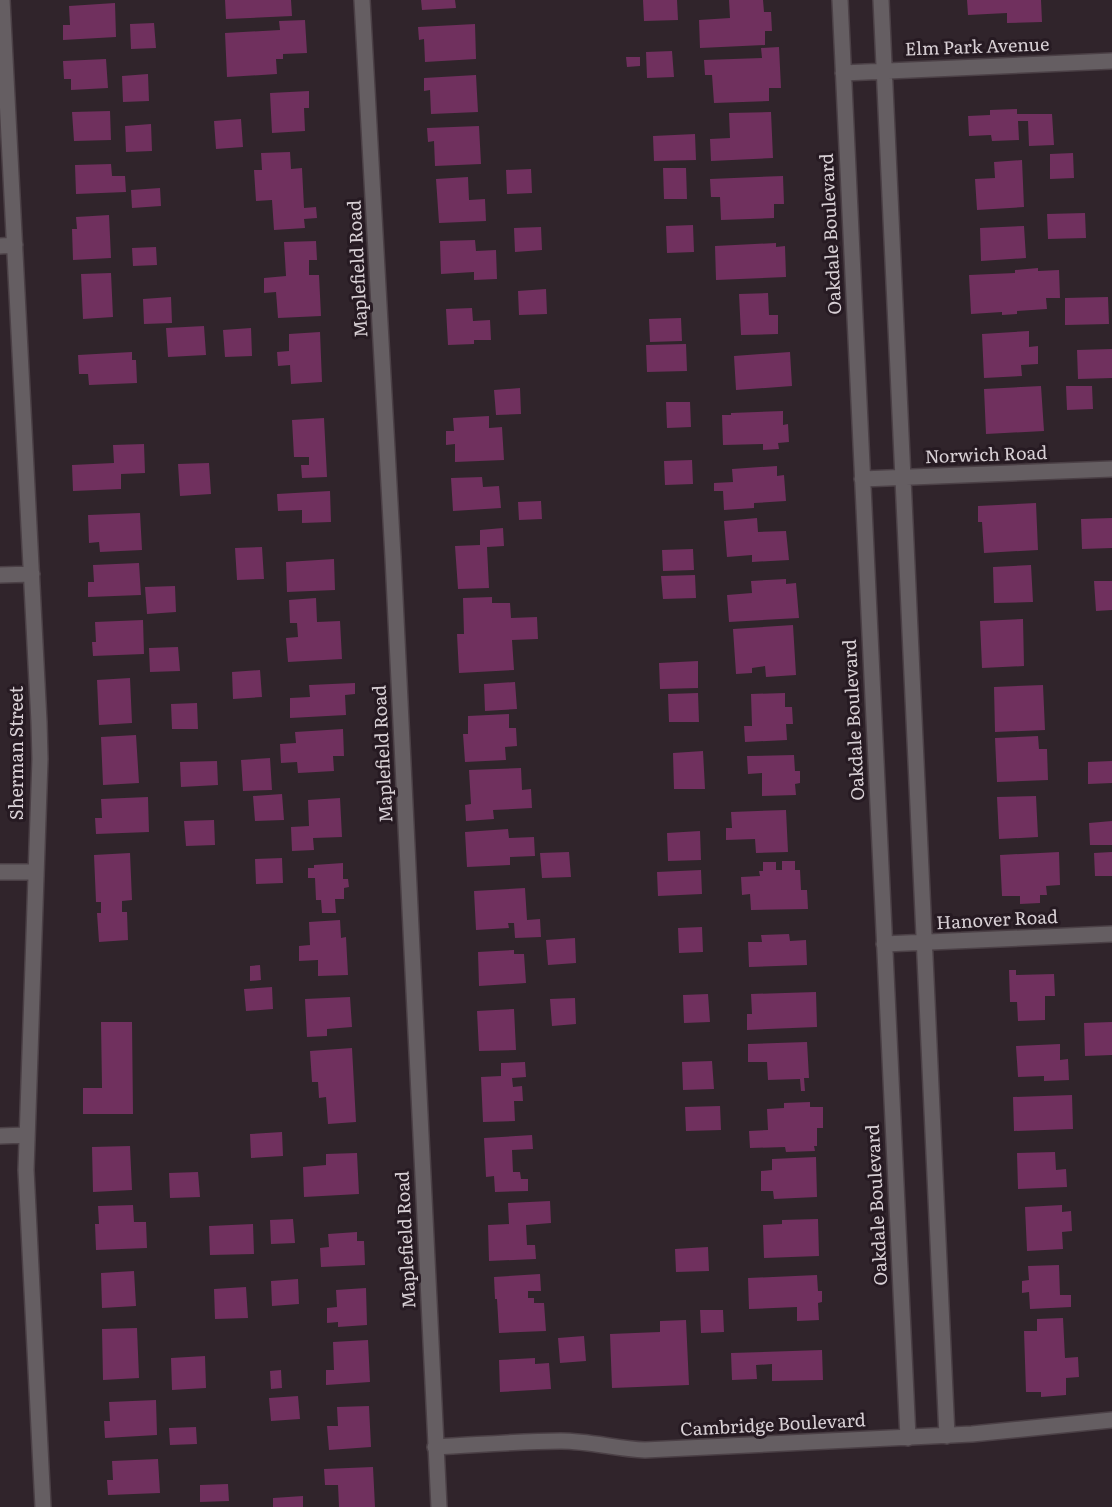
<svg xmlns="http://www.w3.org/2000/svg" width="1112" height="1507" font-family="Literata,serif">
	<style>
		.building { fill: #70305e }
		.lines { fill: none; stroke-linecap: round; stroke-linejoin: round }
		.minor-casing { stroke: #4b4046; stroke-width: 18 }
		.minor { stroke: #655e62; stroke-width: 15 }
		.labels { text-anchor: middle; stroke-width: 6; stroke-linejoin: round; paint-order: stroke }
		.street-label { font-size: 18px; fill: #d8d0d5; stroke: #261a22 }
	</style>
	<rect width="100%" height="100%" fill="#30242b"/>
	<path class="building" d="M225,0H291L292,16L226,19Z
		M421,0H455L456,8L422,10Z
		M643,0H677L678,20L644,21Z
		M729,0H763L764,12H771L772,31H765V45L700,48L699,20L730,18Z
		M967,0H1041L1042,22L1007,23V13L968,15Z
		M115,3L116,37L63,40V25H70L69,6Z
		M305,20L307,53L283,54V59H276L277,74L227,77L225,33L280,30L279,21Z
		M154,23L156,48L131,49L130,24Z
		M475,24L476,59L425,62L424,39L419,40L418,27Z
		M779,47L781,88H769V101L714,103L712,75H705L704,60L762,58L761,48Z
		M672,51L674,77L647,78L646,52Z
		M626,57H640V66L627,67Z
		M106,59L108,88L71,90V79H64L63,61Z
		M148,74L149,101L123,102L122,76Z
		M476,75L478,112L431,114L430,90L424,91V78Z
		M309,91V108H304L305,131L272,133L270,93Z
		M1017,109V114H1052L1054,145L1029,146L1028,121H1018L1019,140L992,141L991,135L969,136L968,116L990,115V110Z
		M110,111L111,140L74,141L72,112Z
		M771,112L773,158L711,161L710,139L730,138L729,113Z
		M241,119L243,147L216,149L214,121Z
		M151,124L152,151L126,152L125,126Z
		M479,126L481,164L435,166L434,141L428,142L427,128Z
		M695,134L696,160L654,161L653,136Z
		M290,152L291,169L302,168L304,208L316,207L317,218L304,219L305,228L274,230L272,200L256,201L254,170H262L261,153Z
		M1073,153L1074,178L1050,179V154Z
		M1022,160L1024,207L977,210L975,179L995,178L994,162Z
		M111,164L112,176H125L126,192L76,194L75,165Z
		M663,168H686L687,199H664Z
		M531,169L532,193L507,194L506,170Z
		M783,176L784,204H774V218L721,220L720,197H711L710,179Z
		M468,177L469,200L485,199L486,221L439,223L436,179Z
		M160,188L161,206L132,208L131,190Z
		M1085,213L1086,238L1048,239L1047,214Z
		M109,215L111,258L73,260L72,229H77L76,217Z
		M693,225L694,252L667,253L666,226Z
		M1024,226L1026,258L981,261L980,228Z
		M541,227L542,250L515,252L514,228Z
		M475,240L476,251L496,250L497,279L474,280V272L441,274L440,241Z
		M316,241L317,260H309V275H319L321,316L278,318L276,292L264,293V278L286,276L284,242Z
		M776,243V247L785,246L786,277L716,280L715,246Z
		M156,247L157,265L133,266L132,248Z
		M1038,268V271L1059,270L1060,298H1046L1047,309L1017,311V314L1002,315V312L971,314L969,275L1015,273V270Z
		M111,273L113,317L83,319L81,274Z
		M546,289L547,314L519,315L518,291Z
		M768,293L769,315H778V334L741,335L739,294Z
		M171,297L172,323L144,324L143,299Z
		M1108,297L1109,324L1065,325V298Z
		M472,308L473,321L490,320L491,340H474V344L448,345L446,309Z
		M681,318L682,341L650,342L649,319Z
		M204,326L206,355L168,357L166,328Z
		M251,328L252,356L225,357L223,330Z
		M1029,331V347L1038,346V364L1021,365L1022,376L984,378L982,334Z
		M320,332L322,382L291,384L290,365L278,366L277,352L289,351V334Z
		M686,344L687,371L647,372L646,345Z
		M1112,349V378L1078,379L1077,350Z
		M132,352V360H136L137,383L89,385L88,374H79L78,355Z
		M790,352L792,386L736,390L734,356Z
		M1041,386L1044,431L986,434L984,389Z
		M1066,386H1092L1093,409L1067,410Z
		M520,388L521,414L496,415L494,390Z
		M666,402H690L691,427L667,428Z
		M783,411V425L788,424L789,442L778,443L779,449L763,450V444L723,445L722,415H731V413Z
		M489,416V428L502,427L504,460L455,462V444L446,445V431H454L453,418Z
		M324,418L327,477L302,478L301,465H309V457H294L292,420Z
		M144,444L145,473L121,474V489L73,491L72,465L114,463L113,445Z
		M692,460L693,484L665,485L664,461Z
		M209,463L211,494L180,496L178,464Z
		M777,466V476L784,475L786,501L754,503V508L724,510L723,491H714V483L733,482L732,469Z
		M482,477L483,487L499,486L501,508L453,511L451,478Z
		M330,491L331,522L302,523V510L278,511L277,494Z
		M541,501L542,519L519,520L518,502Z
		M1036,503L1038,550L984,553L982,522H978V506Z
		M140,513L142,550L100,552L99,542L89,543L88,515Z
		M757,518L758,532L786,531L789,560L752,562V555L727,557L724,521Z
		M1112,518V548L1082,549L1081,519Z
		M503,528L504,546L487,547L489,588L458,589L455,546L480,545V530Z
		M262,547L264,579L237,580L235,548Z
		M693,549L694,570L663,571L662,550Z
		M334,559L335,590L287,592L286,562Z
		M139,563L141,595L88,597V582H94L93,565Z
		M1031,565L1033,602L994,603L993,567Z
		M695,575L696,598L663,599L661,576Z
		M786,579V584L796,583L799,618L729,622L727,595L752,593L751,581Z
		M1094,581H1112V610L1096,611Z
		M175,586L176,612L147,614L145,587Z
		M492,597V603H510L511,618L537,617L538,639L512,640L514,670L459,673L457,634H464L463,598Z
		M316,598L317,622L340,621L342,659L288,662L286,638L298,637L297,623H290L289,600Z
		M1023,619L1024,666L982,668L980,621Z
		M143,620L144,654L93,656L92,642H96L95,622Z
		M793,625L796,675L766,677L765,666L752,668V673L736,674L733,629Z
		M178,647L180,671L150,672L149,648Z
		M698,661V688L660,689L659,663Z
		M260,670L262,697L233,699L232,672Z
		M130,678L132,723L99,725L97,680Z
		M515,682L517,709L485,711L484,684Z
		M355,683V694L345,695L346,715L290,718V698L310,697L309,685Z
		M1043,685L1045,730L995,732L994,687Z
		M698,693L699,722H669L668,694Z
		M785,693V707H792L793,724H786L787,740L745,742L744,726H752L751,694Z
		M197,703L198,729H172L171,704Z
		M509,714V728H516L517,746L505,747L506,760L465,762L463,734H468V716Z
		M343,729L344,756H333L334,771L298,773L297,762L281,763L280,744L296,743L295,732Z
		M136,735L139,783L103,785L101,737Z
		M1038,736L1039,749H1047L1048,780L997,782L995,738Z
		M703,751L705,789H674L673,753Z
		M794,755L795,771H800V783L795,784L796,795L762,796V773L748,774L747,756Z
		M270,758L272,790L243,791L241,760Z
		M217,761L218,785L181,787L180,762Z
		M1112,761V783L1088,784V762Z
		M521,768L522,790L531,789L532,808L493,810L494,819L466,821L465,805L471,804L469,770Z
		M282,794L284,820L255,821L253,796Z
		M1036,796L1038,837L999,839L997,797Z
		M148,797L149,832L96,834L95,818H102L101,799Z
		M340,798L342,837L313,838L314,850L292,851L291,827L309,826L308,800Z
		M786,810L788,852L756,853L755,839L726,840V828H732L731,812Z
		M214,820L215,845L186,846L184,821Z
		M1112,821V845H1090L1089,823Z
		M508,829L509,838L534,837L535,856L510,857V865L467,867L465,832Z
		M700,831L701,860L668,861L667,833Z
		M569,852L571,877L542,878L540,853Z
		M1059,852L1060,885L1046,886L1047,895H1040V903L1020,904V896H1002L1000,855Z
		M1112,852V876H1095L1094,853Z
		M130,853L132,900L122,901V912H127L128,940L99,942L97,913H101V902H96L94,855Z
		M282,858L283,883L256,884L255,859Z
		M782,861H795V870H800L801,890H807L808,909L751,910L750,894L742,895L741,877L760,876L759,871H763V862H776V870H782Z
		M343,863V879H348L349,887L344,888V899H335L336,913H322L321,900H316L315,878H308V868H314V865Z
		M701,870L702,894L658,896L657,872Z
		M525,888L527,920L540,919L541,937L515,938L514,923H508L509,928L476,930L474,891Z
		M340,920L341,938L346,937L348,975L318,976V960L299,961V946L310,945L309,922Z
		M702,927L703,952L679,953L678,928Z
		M789,934L790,941L806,940L807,965L749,967L748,942H762L761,935Z
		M575,938L576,963L548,965L546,940Z
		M514,950V954H524L526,983L479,986L478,952Z
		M260,965L261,980L250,981V966Z
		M1009,970H1016V975L1054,974L1055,996H1045V1020L1018,1021L1017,1002H1010Z
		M272,987L273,1009L246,1011L244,989Z
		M816,992L817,1027L747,1030V1014H752L751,994Z
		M708,994L710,1022L684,1023L683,995Z
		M350,997L352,1027L327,1029V1036L307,1037L305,999Z
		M575,998L576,1024L552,1026L550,999Z
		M514,1009L516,1050L479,1051L477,1011Z
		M101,1022H132L133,1114H83V1088H102Z
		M1112,1022V1055L1085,1056L1084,1023Z
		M807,1042L809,1078H804L805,1091H801L800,1079L768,1080L767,1062H748V1044Z
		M1060,1044V1060L1068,1059L1069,1080L1044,1081V1076L1018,1077L1016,1046Z
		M352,1048L356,1122L328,1124L326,1097L319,1098L318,1082H312L310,1051Z
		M712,1061L714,1089L683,1090L682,1062Z
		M525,1062L526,1077L512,1078L513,1087L522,1086L523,1101H514L515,1121L483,1122L481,1077L501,1076V1063Z
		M1072,1095L1073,1129L1014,1131L1013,1097Z
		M810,1102V1107H823V1128H817V1146H814L815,1151L786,1152L785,1147L750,1148L749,1131L768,1130L767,1109L784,1108V1103Z
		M720,1106L721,1130L686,1131L685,1107Z
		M282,1132L283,1156L251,1158L250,1134Z
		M532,1135L533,1149L512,1150L513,1172H520L521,1179H528V1191L495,1192L494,1176L486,1177L484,1138Z
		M130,1146L132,1190L93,1192L92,1147Z
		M1055,1152L1056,1170L1066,1169L1067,1187L1018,1189L1017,1153Z
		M357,1153L359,1194L304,1197L303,1167L326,1165V1154Z
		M816,1157L817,1197L774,1199L773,1191H761V1171L772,1170V1159Z
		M198,1172L200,1197L170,1198L169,1173Z
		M550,1201L551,1223L526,1225L527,1245H535L536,1259L489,1261L488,1225L509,1224L508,1203Z
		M133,1205L134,1222H146L147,1248L96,1250L95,1224H99L98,1206Z
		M1062,1205V1212L1071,1211L1072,1231L1062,1232L1063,1249L1027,1251L1025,1207Z
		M293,1219L295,1243L271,1244L270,1220Z
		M818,1219L819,1256L764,1258L763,1225L782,1224V1220Z
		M253,1224L254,1254L210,1255L209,1226Z
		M357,1232V1241H364L365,1265L321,1267L320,1248L329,1247L328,1234Z
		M708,1247L709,1271L676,1272L675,1249Z
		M1059,1265L1060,1295H1071V1307L1030,1309L1029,1292L1022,1293V1281L1029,1280L1028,1266Z
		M134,1271L136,1306L102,1308L101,1273Z
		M540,1274L541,1291H528V1298H534V1303H544L546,1331L499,1333L497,1299H495L494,1277Z
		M817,1275L818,1291H822V1302L818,1303L819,1320L797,1321V1307L749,1309L748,1278Z
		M298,1279L299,1304L272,1306L271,1281Z
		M246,1287L248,1318L215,1319L214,1289Z
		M366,1288L367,1325L338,1327V1322L327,1323V1308L337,1307L336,1290Z
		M700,1310H723L724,1332L701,1333Z
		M1063,1318L1065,1358L1078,1357L1079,1377L1066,1378V1395L1041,1397V1392H1026L1024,1331H1037V1319Z
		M686,1320L689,1385L612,1388L610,1334L660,1332V1321Z
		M137,1328L139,1378L103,1380L102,1329Z
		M584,1336L586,1361L560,1363L558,1338Z
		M368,1340L370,1382L326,1385V1370H334L333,1342Z
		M822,1350L823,1380L772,1381V1364L756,1365L757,1379L732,1380L731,1353Z
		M205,1356L206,1388L172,1390L171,1358Z
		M535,1358V1364L549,1363L551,1389L500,1392L499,1360Z
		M281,1370L282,1388L271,1389L270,1371Z
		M298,1396L300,1419L271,1421L269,1398Z
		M156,1400L157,1435L105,1438L104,1421H110L109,1402Z
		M369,1406L371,1447L329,1450L327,1426H338L337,1407Z
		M196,1427L197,1444L170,1445L169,1428Z
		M158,1459L160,1493L108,1495L107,1480H113L112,1461Z
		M373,1467L375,1507H339L338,1485H325L324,1469Z
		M228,1484L229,1501L200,1502V1485Z
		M303,1496V1507H273V1498Z"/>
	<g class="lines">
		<g class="minor-casing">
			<path id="minor" d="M2,0L39,722L40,759L26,1170L43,1507
				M362,0L393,557L439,1507
				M840,0L908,1438
				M881,0L947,1436
				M843,73L1112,61
				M0,246L15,245
				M862,479L1112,469
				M0,575L32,574
				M0,872H35
				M884,944L1112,934
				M0,1136L26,1135
				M435,1447C477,1445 519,1441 561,1441C590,1441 617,1449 645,1450L972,1434L1112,1420"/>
		</g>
		<use href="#minor" class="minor"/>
	</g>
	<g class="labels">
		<g class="street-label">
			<text transform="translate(977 47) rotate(-2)" y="6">Elm Park Avenue</text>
			<text transform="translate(831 234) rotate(-93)" y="6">Oakdale Boulevard</text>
			<text transform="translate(358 269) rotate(-93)" y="6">Maplefield Road</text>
			<text transform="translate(986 455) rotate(-2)" y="6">Norwich Road</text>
			<text transform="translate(854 720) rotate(-93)" y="6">Oakdale Boulevard</text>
			<text transform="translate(17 753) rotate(-90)" y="6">Sherman Street</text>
			<text transform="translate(383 754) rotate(-93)" y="6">Maplefield Road</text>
			<text transform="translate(997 920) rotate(-3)" y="6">Hanover Road</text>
			<text transform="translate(877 1205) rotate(-93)" y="6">Oakdale Boulevard</text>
			<text transform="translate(406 1240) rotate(-93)" y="6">Maplefield Road</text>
			<text transform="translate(773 1425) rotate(-3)" y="6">Cambridge Boulevard</text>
		</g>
	</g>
</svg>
